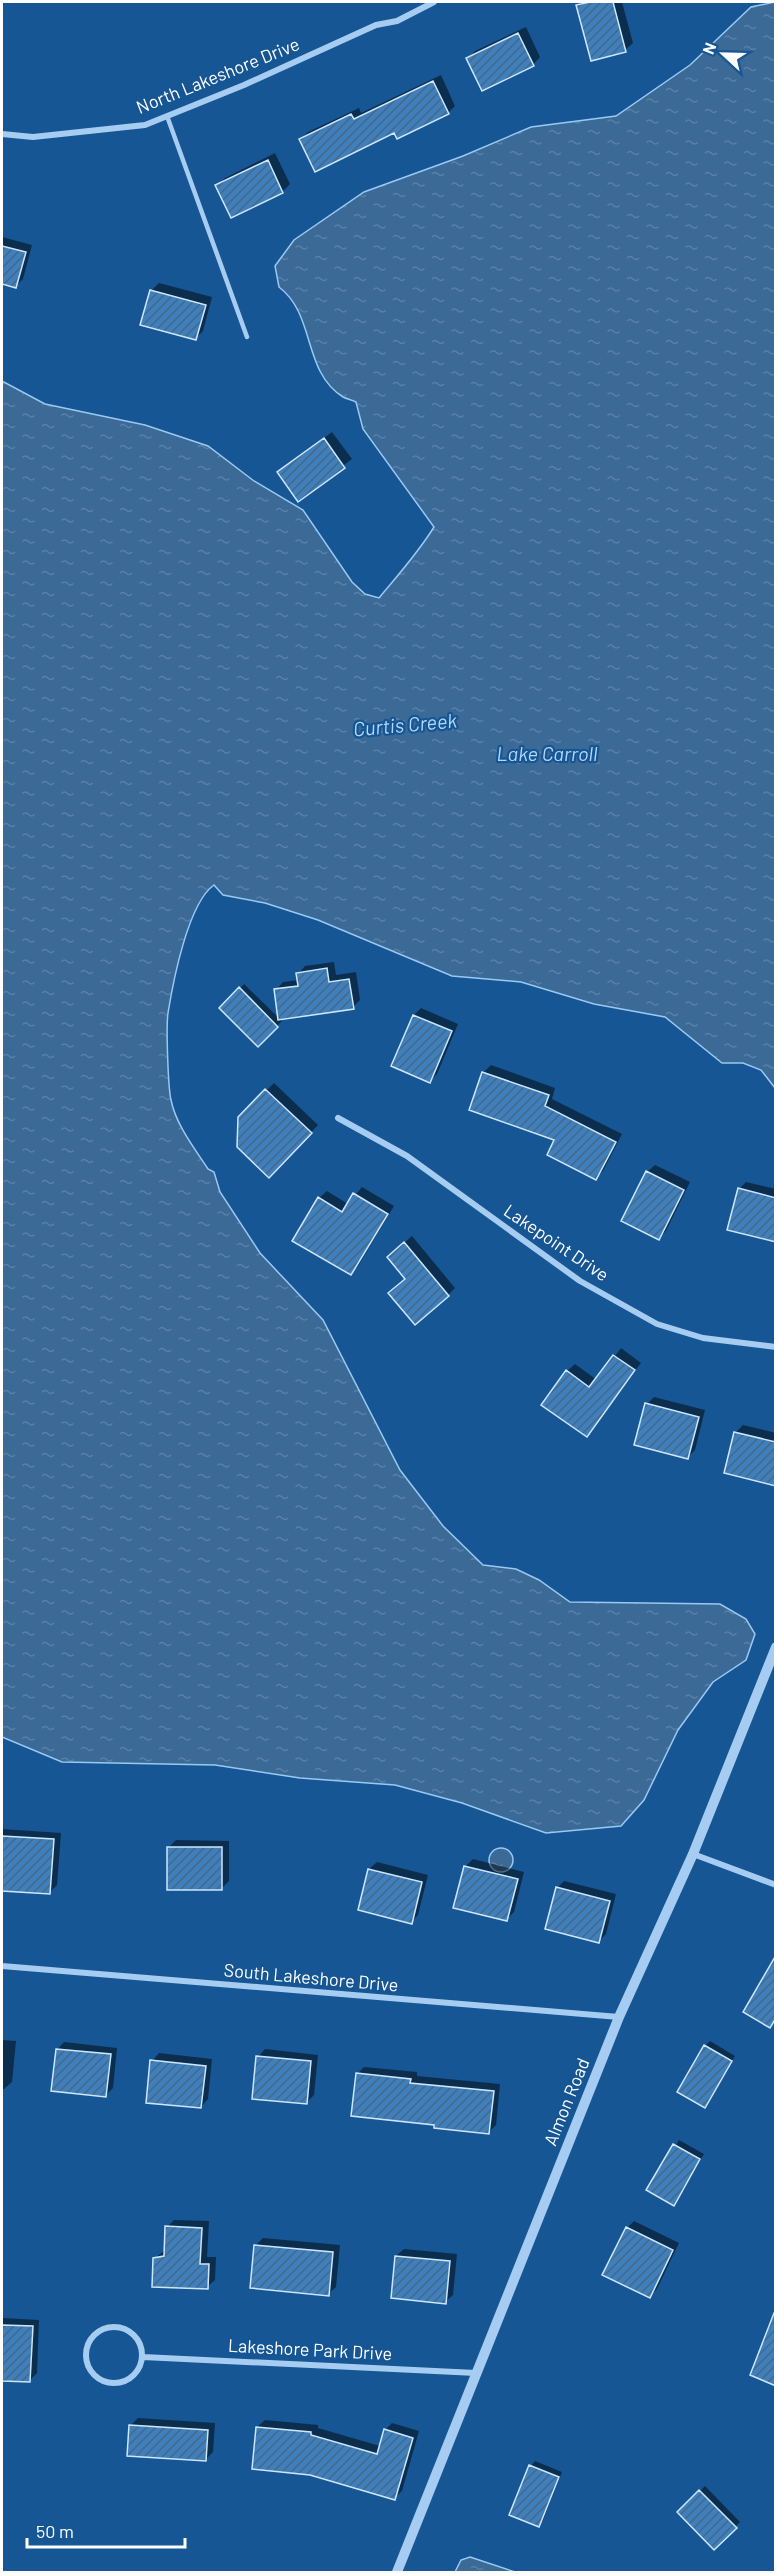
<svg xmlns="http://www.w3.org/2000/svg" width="777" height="2574" font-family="Barlow,sans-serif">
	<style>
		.water { fill: url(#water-ripples); stroke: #99c9f3; stroke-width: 1.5 }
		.shadow { fill: #0007 }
		.building { fill: url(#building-hatch); stroke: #cde6fc; stroke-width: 1.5 }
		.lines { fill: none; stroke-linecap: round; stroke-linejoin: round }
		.service { stroke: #a6cdf1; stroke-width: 4.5 }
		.minor { stroke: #a6cdf1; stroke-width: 6 }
		.tertiary { stroke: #a6cdf1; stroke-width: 10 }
		.labels { text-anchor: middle; stroke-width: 4.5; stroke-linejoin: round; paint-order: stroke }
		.street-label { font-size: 18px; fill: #fff; stroke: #165694 }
		.water-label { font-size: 20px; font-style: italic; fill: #b3d7f8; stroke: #165694 }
	</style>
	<defs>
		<pattern id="water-ripples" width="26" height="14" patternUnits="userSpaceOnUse" patternTransform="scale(1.5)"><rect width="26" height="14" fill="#3c6a97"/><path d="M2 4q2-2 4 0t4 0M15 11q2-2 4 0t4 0" fill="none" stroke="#5980a7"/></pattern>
		<pattern id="building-hatch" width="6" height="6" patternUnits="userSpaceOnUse" patternTransform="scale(1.5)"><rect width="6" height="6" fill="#3f7fbb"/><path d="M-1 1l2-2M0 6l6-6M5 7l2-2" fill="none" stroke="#456889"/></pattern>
	</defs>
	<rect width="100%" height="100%" fill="#165694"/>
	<path class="water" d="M775,2V1088L761,1070L743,1063H722L665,1017L594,1004L521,982L452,976L318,920L265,903L223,895L214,885C188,903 173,982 168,1013C166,1026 168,1087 171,1100C176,1125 195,1149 208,1169L214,1172L220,1192L260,1253L323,1320L400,1470L443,1526L483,1565L516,1569L539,1580L570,1602L720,1604L746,1619L755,1634L746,1660L713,1682L678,1730L644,1800L621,1826L546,1833L462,1803L395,1785L300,1778L215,1765L62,1762L2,1737V381L45,404L145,425L208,446L254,481L303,510L352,582L365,594L379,598C398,575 418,553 434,527L363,429L356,402C352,400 347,399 343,397C302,371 316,315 279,287L275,266L294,240L364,192L463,156L531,127L616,116L690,65L751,7Z
		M489 1860a12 12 0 1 1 24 0a12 12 0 1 1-24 0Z
		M470,2557L515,2572H455L461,2560Z"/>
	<path class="shadow" d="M582,2H622L633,43L625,50L578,6Z
		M526,27L540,57L533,65L468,59L475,51Z
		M441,75L455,106L448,113L395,131L301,139L308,132L359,108L361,113Z
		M275,153L290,184L283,191L232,216L217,185L225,178Z
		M2,237L32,245L23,279L16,286L2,282Z
		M159,283L212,297L203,331L196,338L151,291Z
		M332,432L352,459L299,499L279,472Z
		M334,962L336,975L356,972L360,1000L353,1007L276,990L283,982L299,980L298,974L305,966Z
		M244,984L282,1021L258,1045L221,1008Z
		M421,1008L458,1024L437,1074L430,1081L414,1015Z
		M491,1065L555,1088L552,1099L622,1134L603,1171L596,1178L483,1073Z
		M274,1083L318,1125L269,1176L239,1118Z
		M655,1165L690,1182L666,1231L659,1238L647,1172Z
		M746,1182L776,1189V1240L739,1189Z
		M362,1187L394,1206L358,1266L351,1274L319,1198L327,1191L348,1204Z
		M412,1236L455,1288L448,1295L406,1278L396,1250Z
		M621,1348L641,1363L586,1435L567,1371L575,1364L597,1380Z
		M654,1397L705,1410L695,1450L688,1457L647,1404Z
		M743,1425L776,1433V1484L726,1472L736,1432Z
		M2,1829L61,1833L57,1885L50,1892L2,1889Z
		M176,1840L229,1841V1881L221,1889L168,1848Z
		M473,1859L524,1872L514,1912L507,1919L465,1867Z
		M377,1862L428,1875L418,1915L411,1922L369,1869Z
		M564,1881L616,1894L606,1934L599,1941L557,1888Z
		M2,2040L16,2041L12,2082L4,2089H2Z
		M710,2041L735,2056L704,2106L705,2046Z
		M64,2042L117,2048L113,2088L106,2095L57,2050Z
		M265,2049L318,2055L314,2095L306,2103L258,2057Z
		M159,2053L212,2059L208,2099L201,2107L152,2061Z
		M364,2067L417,2072V2076L500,2084L496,2125L489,2132L436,2123L357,2074Z
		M679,2140L704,2154L673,2204L648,2190Z
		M174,2220L209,2221L207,2257H216L215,2280L207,2287L154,2259L165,2250L167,2227Z
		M634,2221L679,2243L657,2289L649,2297L627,2228Z
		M263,2238L340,2245L336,2287L328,2294L255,2246Z
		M404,2249L457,2254L453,2295L445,2302L396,2256Z
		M2,2318L39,2320L37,2373L29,2381L2,2379Z
		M138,2418L215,2423L213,2452L205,2460L131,2425Z
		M265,2420L318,2425V2428L380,2446L385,2430L392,2423L419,2431L402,2491L394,2498L257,2427Z
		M535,2461L562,2472L543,2520L538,2525L531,2466Z
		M705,2486L740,2522L714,2548L679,2512Z"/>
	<path class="building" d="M590,2H613L626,52L591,61L576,5Z
		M518,33L534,66L482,91L466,58Z
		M433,81L449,114L397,139L394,133L315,172L299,139L351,114L354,119Z
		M268,160L283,193L231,218L215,185Z
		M2,246L26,252L16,288L2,284Z
		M150,290L206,305L196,340L140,325Z
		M324,438L345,468L298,502L277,472Z
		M327,968L329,982L349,979L354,1009L278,1020L274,989L298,986L296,973Z
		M239,987L278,1027L258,1047L219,1008Z
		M413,1015L452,1031L430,1083L391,1066Z
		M482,1072L549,1095L545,1106L616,1142L596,1180L547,1155L554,1140L469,1110Z
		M265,1089L312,1133L269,1178L237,1147L238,1117Z
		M646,1171L684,1190L659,1240L621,1221Z
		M738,1188L776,1198V1242L727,1230Z
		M353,1193L388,1214L351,1275L292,1241L318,1197L342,1212Z
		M404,1242L449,1296L415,1325L388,1293L405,1279L387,1257Z
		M613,1355L635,1370L587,1437L541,1405L566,1370L589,1387Z
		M645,1403L699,1417L688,1459L634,1445Z
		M734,1432L776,1442V1486L724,1473Z
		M2,1836L54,1839L50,1894L2,1891Z
		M167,1847H222V1890H167Z
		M464,1866L518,1879L507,1921L453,1908Z
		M368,1869L422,1882L412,1924L358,1910Z
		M556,1887L610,1901L599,1943L545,1929Z
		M776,1955V2018L770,2028L743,2012Z
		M704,2045L732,2061L705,2108L677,2092Z
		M56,2049L111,2054L106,2097L51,2091Z
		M256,2056L311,2061L307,2104L252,2099Z
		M150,2060L206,2066L201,2108L146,2103Z
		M356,2073L411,2079L410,2083L494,2091L489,2134L434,2128V2125L351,2116Z
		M673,2144L700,2159L674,2206L646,2190Z
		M165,2226L202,2228L200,2264H209L208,2289L152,2287L153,2258L164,2256Z
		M626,2227L673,2250L650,2298L602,2275Z
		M254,2245L333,2252L329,2296L250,2288Z
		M395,2256L450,2261L446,2304L391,2298Z
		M774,2313L776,2314V2386L750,2375Z
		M2,2325L33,2326L30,2382L2,2381Z
		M129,2425L208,2430L206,2461L127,2456Z
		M256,2427L311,2432V2435L377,2454L384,2429L413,2438L395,2500L310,2475L252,2469Z
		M529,2465L559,2477L539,2527L509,2515Z
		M699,2490L737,2528L714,2550L677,2512Z"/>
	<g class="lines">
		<path class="service" d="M167,116L247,337"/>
		<path class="minor" d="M2,134L33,137L145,125L244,85L376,25L397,21L434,2
			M338,1118L407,1156L580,1281L657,1324L703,1338L776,1347
			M693,1854L776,1885
			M2,1966L619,2017
			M86 2355a28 28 0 1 1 56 0a28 28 0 1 1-56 0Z
			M143,2357L476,2373"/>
		<path class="tertiary" d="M397,2572L619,2017L693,1854L776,1647"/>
	</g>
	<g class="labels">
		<g class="street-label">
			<text transform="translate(218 76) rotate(-22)" y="6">North Lakeshore Drive</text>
			<text transform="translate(556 1243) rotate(34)" y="6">Lakepoint Drive</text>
			<text transform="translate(311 1978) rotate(5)" y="6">South Lakeshore Drive</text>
			<text transform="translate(567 2102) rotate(-68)" y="6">Almon Road</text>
			<text transform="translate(310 2350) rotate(3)" y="6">Lakeshore Park Drive</text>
		</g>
		<g class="water-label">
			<text transform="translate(405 725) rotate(-5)" y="7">Curtis Creek</text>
			<text x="547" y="761">Lake Carroll</text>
		</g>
	</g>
	<rect width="777" height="2574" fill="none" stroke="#ffffff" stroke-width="6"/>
	<g transform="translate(723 54) rotate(292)" stroke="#165694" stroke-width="4.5" paint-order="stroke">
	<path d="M0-4.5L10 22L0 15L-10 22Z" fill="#ffffff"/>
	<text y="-9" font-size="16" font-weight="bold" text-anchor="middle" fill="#ffffff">N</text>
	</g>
	<path d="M27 2538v9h158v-9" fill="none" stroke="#ffffff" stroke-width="3"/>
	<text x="36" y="2538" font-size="18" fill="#ffffff" stroke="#165694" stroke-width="4.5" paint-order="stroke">50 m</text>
</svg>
